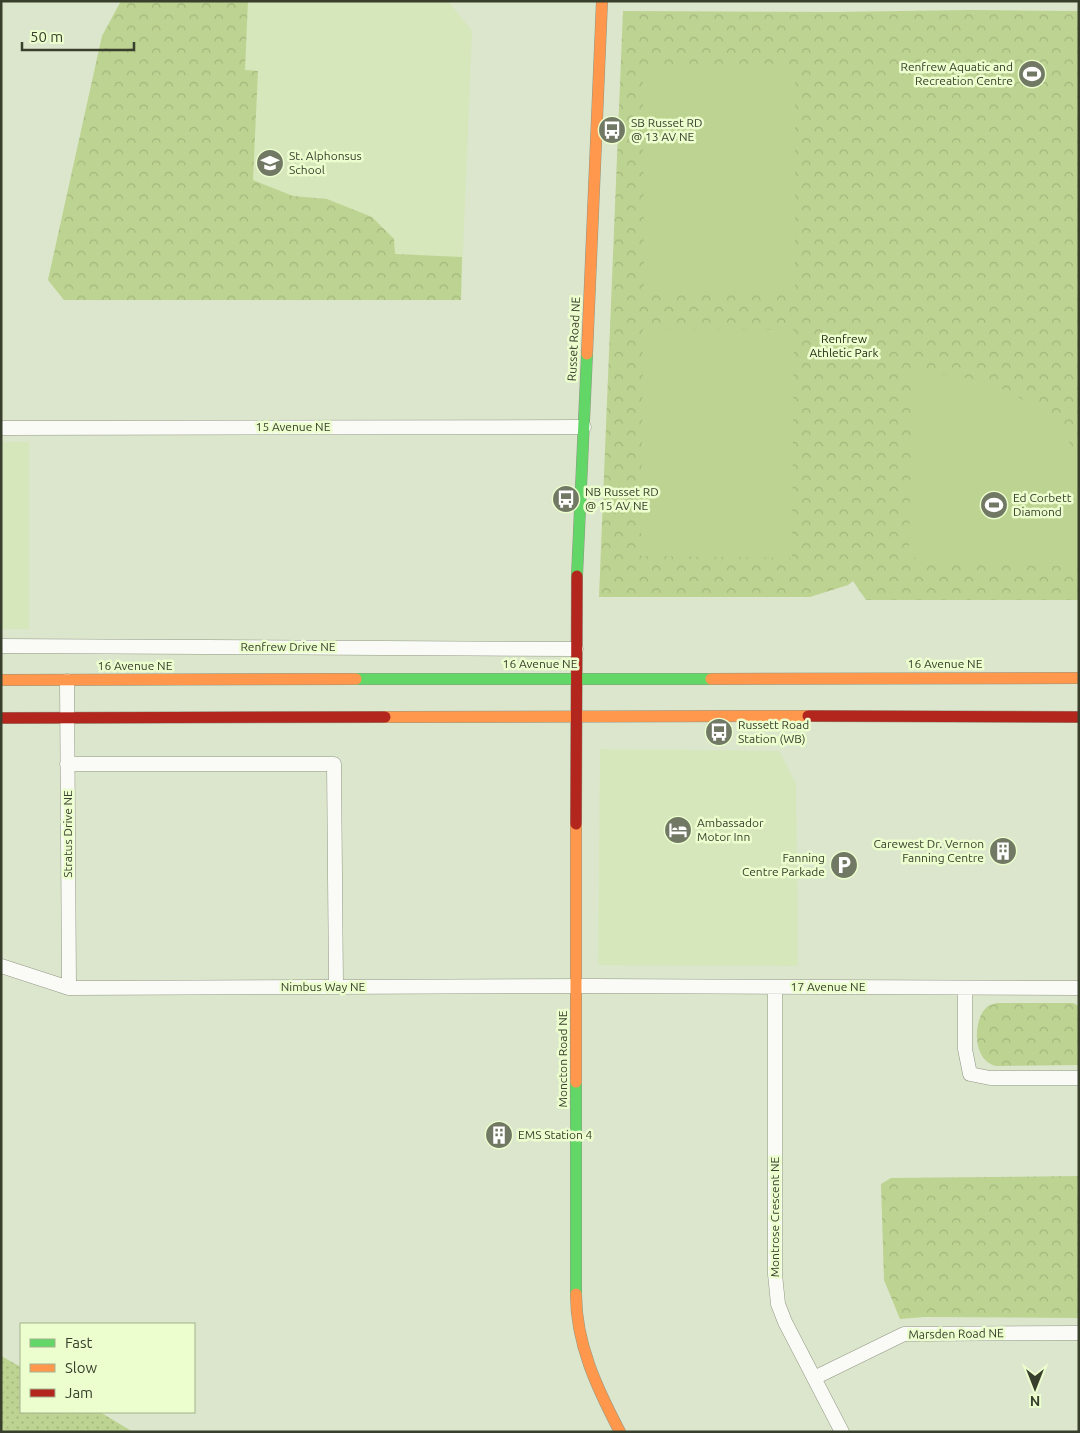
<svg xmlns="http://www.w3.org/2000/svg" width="1080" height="1433" font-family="Ubuntu,sans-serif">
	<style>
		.built { fill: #d6e7bc }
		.grass { fill: url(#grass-dots) }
		.forest { fill: url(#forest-crowns) }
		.pitch { fill: #bdd391 }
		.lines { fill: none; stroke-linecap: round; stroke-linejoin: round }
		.street-casing { stroke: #909783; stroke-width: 15 }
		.fast-casing { stroke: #909783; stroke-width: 12 }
		.slow-casing { stroke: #909783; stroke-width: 12 }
		.jam-casing { stroke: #909783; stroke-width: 12 }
		.street { stroke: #fafbf7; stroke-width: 14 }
		.fast { stroke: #63d668; stroke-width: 11 }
		.slow { stroke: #ff974d; stroke-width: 11 }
		.jam { stroke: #b3261e; stroke-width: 11 }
		.labels { text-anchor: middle; stroke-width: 5; stroke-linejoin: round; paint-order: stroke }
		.poi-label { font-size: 12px; fill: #383f2c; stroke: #ecfece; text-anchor: start }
		.street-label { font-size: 12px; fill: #383f2c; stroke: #ecfece }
		.park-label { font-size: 12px; fill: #252d16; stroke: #ecfece }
	</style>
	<defs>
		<pattern id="grass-dots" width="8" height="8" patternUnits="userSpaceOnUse" patternTransform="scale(1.25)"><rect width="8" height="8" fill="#bdd391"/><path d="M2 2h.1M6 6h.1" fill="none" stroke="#a3b67d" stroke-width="1.8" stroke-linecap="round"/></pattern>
		<pattern id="forest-crowns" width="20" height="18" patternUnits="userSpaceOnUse" patternTransform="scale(1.25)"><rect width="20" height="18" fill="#bdd391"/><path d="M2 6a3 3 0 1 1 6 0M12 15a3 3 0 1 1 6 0" fill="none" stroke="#a3b67d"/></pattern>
	</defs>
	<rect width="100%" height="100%" fill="#dce6cc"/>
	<path class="built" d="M121,1H448L472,31L461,300H64L48,280L102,36Z
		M1,442H29V629H1Z
		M600,749L779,751L796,784L798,966L598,965Z"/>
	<path class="grass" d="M1,1356L21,1367V1412H100L133,1432H1Z"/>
	<path class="forest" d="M121,1H248L245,70L258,71L253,180L293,196L327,199L372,217L394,239L395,254L462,257L461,300H64L48,280L102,36Z
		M971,10L1079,11V600H866L853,581L848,585L810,597H599L623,11L836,12Z
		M997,1003H1073L1079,1006V1065L996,1066C989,1064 984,1060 981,1054C974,1042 976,1017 986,1008C988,1005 994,1004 997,1003Z
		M1079,1176V1318L924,1317L900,1319L884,1280L881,1184L891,1178Z"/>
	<path class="pitch" d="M643,68H795V294H644Z
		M643,329L794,330L792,558L641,556Z
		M912,373C971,373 1019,386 1059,431C1066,439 1077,449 1079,459C1080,470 1079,483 1079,494C1079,518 1079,542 1079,566L922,564L909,552Z"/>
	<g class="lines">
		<g class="street-casing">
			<path id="street" d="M1,428L584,427
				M1,646L576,649
				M67,681L69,988
				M67,764H334L336,987
				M1,966L69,988L595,986L1079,988
				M775,987V1274L778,1304L785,1322L842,1432
				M965,988V1049L970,1074L990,1078H1079
				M814,1378L904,1334L1079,1333"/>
		</g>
		<g class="fast-casing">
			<path id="fast" d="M577,576L587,354
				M356,679H711
				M576,1082V1294"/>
		</g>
		<g class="slow-casing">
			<path id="slow" d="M587,354L602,1
				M711,679L1079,678
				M1,680L356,679
				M385,717L808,716
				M576,824V1082
				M576,1294C576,1344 597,1388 620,1432"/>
		</g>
		<g class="jam-casing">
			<path id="jam" d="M808,716L1079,717
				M1,718L385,717
				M576,824L577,576"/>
		</g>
		<use href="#street" class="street"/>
		<use href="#fast" class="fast"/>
		<use href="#slow" class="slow"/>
		<use href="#jam" class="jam"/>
	</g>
	<defs>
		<g id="stadium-disc" transform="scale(1.4375)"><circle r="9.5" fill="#717964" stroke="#ecfece"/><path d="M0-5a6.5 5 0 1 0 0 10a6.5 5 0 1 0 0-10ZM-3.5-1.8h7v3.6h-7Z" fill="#fff"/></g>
		<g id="bus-disc" transform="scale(1.4375)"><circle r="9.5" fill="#717964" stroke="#ecfece"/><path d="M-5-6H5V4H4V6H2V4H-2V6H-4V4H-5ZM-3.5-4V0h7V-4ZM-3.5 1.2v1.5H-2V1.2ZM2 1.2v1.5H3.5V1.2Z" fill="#fff"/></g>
		<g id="school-disc" transform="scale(1.4375)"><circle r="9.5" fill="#717964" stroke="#ecfece"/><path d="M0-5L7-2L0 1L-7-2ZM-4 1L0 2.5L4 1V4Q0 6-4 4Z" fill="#fff"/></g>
		<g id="hotel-disc" transform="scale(1.4375)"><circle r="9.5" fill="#717964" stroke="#ecfece"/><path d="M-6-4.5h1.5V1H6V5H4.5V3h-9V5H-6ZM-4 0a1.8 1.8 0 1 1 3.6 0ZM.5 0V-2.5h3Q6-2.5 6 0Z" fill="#fff"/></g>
		<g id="building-disc" transform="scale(1.4375)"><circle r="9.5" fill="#717964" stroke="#ecfece"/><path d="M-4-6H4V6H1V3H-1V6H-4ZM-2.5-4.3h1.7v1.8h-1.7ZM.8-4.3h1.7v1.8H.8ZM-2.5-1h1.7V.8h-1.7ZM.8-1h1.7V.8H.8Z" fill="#fff"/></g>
		<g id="parking-disc" transform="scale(1.4375)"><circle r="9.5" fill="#717964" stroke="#ecfece"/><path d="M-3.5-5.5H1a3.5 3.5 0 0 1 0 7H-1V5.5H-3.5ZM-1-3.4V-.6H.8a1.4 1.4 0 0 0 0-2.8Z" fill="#fff"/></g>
	</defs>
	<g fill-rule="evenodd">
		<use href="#stadium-disc" x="1032" y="74"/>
		<use href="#bus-disc" x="612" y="130"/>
		<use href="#school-disc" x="270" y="163"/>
		<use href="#bus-disc" x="566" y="499"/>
		<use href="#stadium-disc" x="994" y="505"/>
		<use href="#bus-disc" x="719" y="732"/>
		<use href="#hotel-disc" x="678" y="830"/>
		<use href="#building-disc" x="1003" y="851"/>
		<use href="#parking-disc" x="844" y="865"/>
		<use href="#building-disc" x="499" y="1135"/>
	</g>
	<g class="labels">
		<g class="poi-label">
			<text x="1013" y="71" text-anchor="end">Renfrew Aquatic and<tspan x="1013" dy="14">Recreation Centre</tspan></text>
			<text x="631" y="127">SB Russet RD<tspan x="631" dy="14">@ 13 AV NE</tspan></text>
			<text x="289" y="160">St. Alphonsus<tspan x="289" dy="14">School</tspan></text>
			<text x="585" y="496">NB Russet RD<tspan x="585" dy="14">@ 15 AV NE</tspan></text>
			<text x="1013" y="502">Ed Corbett<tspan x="1013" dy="14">Diamond</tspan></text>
			<text x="738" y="729">Russett Road<tspan x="738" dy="14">Station (WB)</tspan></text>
			<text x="697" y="827">Ambassador<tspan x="697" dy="14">Motor Inn</tspan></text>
			<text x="984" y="848" text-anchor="end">Carewest Dr. Vernon<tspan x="984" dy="14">Fanning Centre</tspan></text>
			<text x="825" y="862" text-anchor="end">Fanning<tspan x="825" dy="14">Centre Parkade</tspan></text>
			<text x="518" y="1139">EMS Station 4</text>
		</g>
		<g class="street-label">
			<text transform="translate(574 339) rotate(-87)" y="4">Russet Road NE</text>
			<text x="293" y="431">15 Avenue NE</text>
			<text x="288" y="651">Renfrew Drive NE</text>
			<text x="540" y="668">16 Avenue NE</text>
			<text x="945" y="668">16 Avenue NE</text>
			<text x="135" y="670">16 Avenue NE</text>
			<text transform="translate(68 834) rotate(-90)" y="4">Stratus Drive NE</text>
			<text x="323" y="991">Nimbus Way NE</text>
			<text x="828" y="991">17 Avenue NE</text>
			<text transform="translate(563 1059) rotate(-90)" y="4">Moncton Road NE</text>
			<text transform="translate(775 1217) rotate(-90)" y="4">Montrose Crescent NE</text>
			<text transform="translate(956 1334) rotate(-1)" y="4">Marsden Road NE</text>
		</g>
		<g class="park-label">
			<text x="844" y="343">Renfrew<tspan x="844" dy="14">Athletic Park</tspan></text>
		</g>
	</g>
	<rect width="1080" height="1433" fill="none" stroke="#383f2c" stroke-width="5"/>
	<rect x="20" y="1323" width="175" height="90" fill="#ecfece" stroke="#a4b28d"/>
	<rect x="30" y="1339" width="25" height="8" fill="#63d668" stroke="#a4b28d"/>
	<text x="65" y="1348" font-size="15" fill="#383f2c">Fast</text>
	<rect x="30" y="1364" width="25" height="8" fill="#ff974d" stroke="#a4b28d"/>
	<text x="65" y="1373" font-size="15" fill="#383f2c">Slow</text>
	<rect x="30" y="1389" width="25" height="8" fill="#b3261e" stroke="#a4b28d"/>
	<text x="65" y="1398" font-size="15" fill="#383f2c">Jam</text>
	<g transform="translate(1035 1388) rotate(180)" stroke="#ecfece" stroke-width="4" paint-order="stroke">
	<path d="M0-4L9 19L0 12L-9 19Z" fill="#383f2c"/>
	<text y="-8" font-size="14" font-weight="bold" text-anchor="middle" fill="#383f2c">N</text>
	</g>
	<path d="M22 42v8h112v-8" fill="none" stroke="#383f2c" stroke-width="2.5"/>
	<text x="30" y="42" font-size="15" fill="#383f2c" stroke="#ecfece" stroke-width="4" paint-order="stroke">50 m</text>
</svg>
